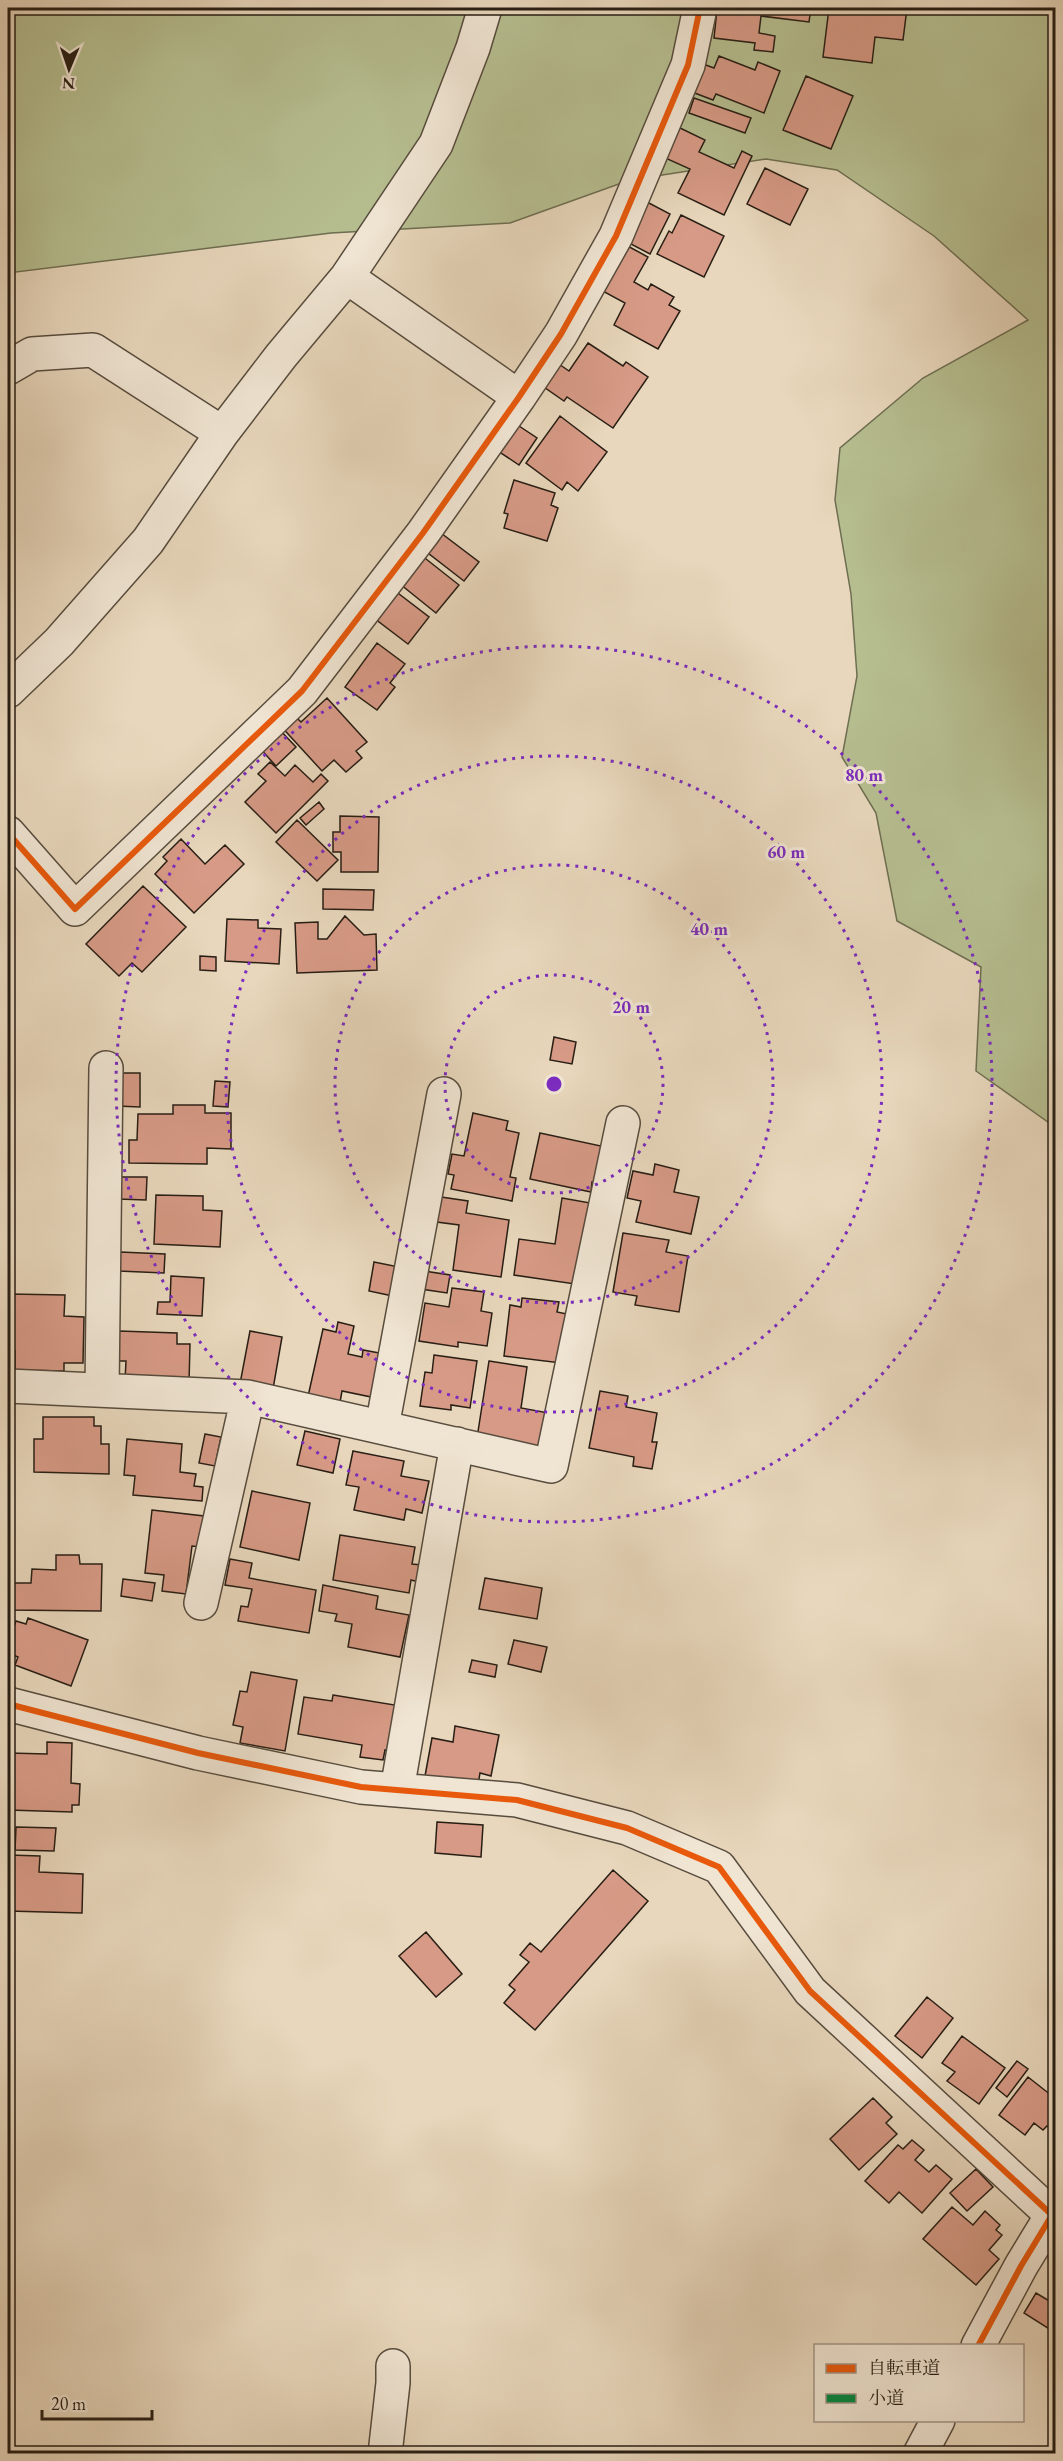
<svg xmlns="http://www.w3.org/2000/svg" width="1063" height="2461" font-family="'EB Garamond','Noto Serif JP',serif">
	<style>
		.green { fill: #b6be90; stroke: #6e6e52; stroke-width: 1.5 }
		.building { fill: #d79a86; stroke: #271e14; stroke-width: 1.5 }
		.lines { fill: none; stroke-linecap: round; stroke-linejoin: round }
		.minor-casing { stroke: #574c3e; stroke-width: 36 }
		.minor { stroke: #f0e5d3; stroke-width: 33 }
		.quiet { stroke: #00873e; stroke-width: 4.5; stroke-dasharray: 9 4.5; stroke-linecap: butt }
		.cycleway-casing { stroke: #f0e5d3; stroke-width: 10 }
		.cycleway { stroke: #e8590c; stroke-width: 6 }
		.ring { fill: none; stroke: #7b2cbf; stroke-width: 3; stroke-dasharray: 3 6 }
		.centre { fill: #7b2cbf; stroke: #f0e5d3; stroke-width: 3 }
		.ring-label { font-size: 18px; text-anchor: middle; font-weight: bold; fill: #7b2cbf; stroke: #f0e5d3; stroke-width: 6; stroke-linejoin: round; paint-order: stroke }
	</style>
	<rect width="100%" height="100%" fill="#e8d7bc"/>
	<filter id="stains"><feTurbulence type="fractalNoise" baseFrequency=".00333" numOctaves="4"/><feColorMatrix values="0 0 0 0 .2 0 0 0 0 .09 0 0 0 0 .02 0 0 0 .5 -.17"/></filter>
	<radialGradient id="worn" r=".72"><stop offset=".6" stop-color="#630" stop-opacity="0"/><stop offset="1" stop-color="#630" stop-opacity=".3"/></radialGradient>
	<path class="green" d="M8,8H1055V1127L976,1071L981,967L897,921L876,813L842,757L857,676L851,594L835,500L840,448L923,378L1028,320L934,236L837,170L766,159L630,180L510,223L331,233L8,273Z"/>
	<path class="building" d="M734,8H811L809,22L761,16L759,33L775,36L773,52L754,50L755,43L714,38L717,10L734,12Z
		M829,8H907L903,40L875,37L872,63L823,57Z
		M719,56L755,70L758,62L780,71L764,113L716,94L713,100L692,92L703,64L714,68Z
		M806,76L853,96L831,149L783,130Z
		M694,98L751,118L745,133L689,113Z
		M678,127L705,140L699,152L734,168L742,151L752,156L724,215L678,193L690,169L663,157Z
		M765,168L808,189L790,225L747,204Z
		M647,202L670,214L650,254L627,242Z
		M681,215L724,236L704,277L657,254L669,231L672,233Z
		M624,244L648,257L634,282L648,290L651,284L674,297L669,305L680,311L658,349L614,325L625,303L599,289Z
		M588,343L623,366L626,362L648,377L613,428L567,397L564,401L541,385L556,362L569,371Z
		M560,416L607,452L578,491L567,482L562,490L526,463Z
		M513,422L537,438L519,465L495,449Z
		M514,480L555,493L551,505L558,508L547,541L504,528L508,514L504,513Z
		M433,527L479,562L464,581L419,546Z
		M421,555L459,585L436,613L395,580Z
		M390,587L429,617L408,644L370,615Z
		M377,643L405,664L390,683L395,687L377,710L345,687Z
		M327,698L367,742L356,751L362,758L346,772L334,760L322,771L278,723L290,711L301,722Z
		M277,727L296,747L276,766L257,745Z
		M270,762L285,776L295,765L313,782L321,774L328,781L276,833L245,802L266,781L258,774Z
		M319,802L324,809L306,825L300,818Z
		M340,816L379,817L378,872H341V852H333V832H340Z
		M297,820L338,860L317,881L276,842Z
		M181,839L205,864L225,845L244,864L194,913L155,874L167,861L163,857Z
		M143,886L186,927L142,972L132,963L119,976L86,944Z
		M323,889L374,890L373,910L323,909Z
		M345,916L364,935L376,934L377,970L297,973L295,923L318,922V939H327Z
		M227,919L258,920V928L281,929L279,964L225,961Z
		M200,956L216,957V971L200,970Z
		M554,1037L576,1042L572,1064L550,1060Z
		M118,1073H140V1107L117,1106Z
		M215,1081L230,1082L228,1107L213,1106Z
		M173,1105H205V1113H231V1149L207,1148V1164L129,1163V1140H137L138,1114H173Z
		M473,1113L508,1121L506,1130L519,1133L510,1177L516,1178L512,1201L451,1189L454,1175L448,1174L452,1154L464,1156Z
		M540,1133L601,1146L598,1163L604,1164L600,1184L592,1182L591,1192L530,1179Z
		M655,1164L679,1170L674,1192L699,1197L691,1234L636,1222L641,1201L627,1198L633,1171L653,1175Z
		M118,1177H147L146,1200L118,1199Z
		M156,1195L203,1196V1210L222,1211L220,1247L154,1244Z
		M441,1197L468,1201L466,1213L509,1220L501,1277L453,1270L459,1225L437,1222Z
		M562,1198L596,1204L575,1284L514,1275L519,1239L555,1244Z
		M623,1233L669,1240L666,1252L688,1256L679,1312L635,1305L637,1296L613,1292Z
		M120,1252L165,1254L164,1273L119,1271Z
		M374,1262L399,1267L393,1296L369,1291Z
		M424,1271L450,1275L447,1293L421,1289Z
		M171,1276L204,1278L202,1316L157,1314L158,1302H170Z
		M452,1288L484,1292L481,1311L492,1313L487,1346L458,1342V1347L419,1341L425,1303L449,1307Z
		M9,1294L65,1295L64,1316L84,1317L83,1363H64V1371L15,1370V1351H8Z
		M522,1298L559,1302L557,1312L567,1314L561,1363L504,1356L510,1305L521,1307Z
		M338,1322L354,1326L348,1354L362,1357L363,1350L385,1354L376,1398L342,1391L339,1408L307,1401L323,1329L336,1332Z
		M119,1331L177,1333V1344H190L189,1383L125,1381L126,1361H118Z
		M250,1331L282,1337L272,1395L239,1389Z
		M434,1355L477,1361L470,1408L451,1405V1410L420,1406L425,1372L432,1373Z
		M489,1361L527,1367L521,1408L554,1414L549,1449L477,1438Z
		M600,1391L628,1396L626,1407L657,1413L652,1442H657L652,1469L633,1466L634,1457L589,1448Z
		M43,1417H94V1426H101V1444H109V1474L34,1472V1439H43Z
		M305,1431L340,1439L333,1473L297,1465Z
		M205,1434L221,1437L215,1466L199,1463Z
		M127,1439L182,1444L180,1472L196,1474L194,1486L203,1487L202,1501L133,1495L135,1476L124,1475Z
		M353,1451L404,1461L401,1476L429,1481L422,1513L406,1509L404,1520L354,1510L359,1487L346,1485Z
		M252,1491L310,1503L299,1560L240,1547Z
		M152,1510L204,1516L201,1547L192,1546L186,1594L162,1591L164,1575L145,1573Z
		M340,1535L415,1547L412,1564L422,1565L419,1582L411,1580L409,1593L333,1580Z
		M56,1555H79L80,1564H102L101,1611L8,1610V1583H31L32,1569L56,1570Z
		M230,1559L252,1563L249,1578L316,1590L309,1633L238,1621L241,1606L248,1607L252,1589L225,1585Z
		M485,1578L542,1588L537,1619L479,1609Z
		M123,1579L155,1583L152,1601L121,1596Z
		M323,1585L378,1596L376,1609L409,1615L400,1657L348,1647L352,1624L335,1621L337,1614L319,1611Z
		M28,1618L88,1640L71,1686L15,1665L18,1657L8,1653V1644L16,1621L26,1624Z
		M514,1640L547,1647L541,1672L508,1664Z
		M472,1660L497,1665L495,1677L469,1672Z
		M251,1672L297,1680L285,1751L240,1743L243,1727L233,1725L240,1691L247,1692Z
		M333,1695L401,1706L394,1752L385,1750L383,1760L360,1757L362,1745L298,1734L304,1697L332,1701Z
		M455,1726L499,1735L491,1776L480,1773L478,1785L425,1776L432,1738L453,1742Z
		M47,1742L72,1743L71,1783L80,1784L79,1805H72V1812L8,1810L9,1753L47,1754Z
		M437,1822L483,1825L481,1857L435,1853Z
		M16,1827L56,1828L54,1851L15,1850Z
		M8,1855L40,1856L39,1872L83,1874L82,1913L8,1911Z
		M613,1870L648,1901L535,2030L504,2003L515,1990L509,1985L529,1962L520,1955L530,1943L541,1952Z
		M426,1932L462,1974L436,1997L399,1956Z
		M927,1997L953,2018L922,2058L895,2036Z
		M962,2036L1005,2068L979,2104L947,2081L955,2072L942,2063Z
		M1017,2061L1028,2069L1007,2097L996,2088Z
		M1028,2077L1056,2099V2132L1047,2126L1043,2130L1034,2123L1025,2135L999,2115Z
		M873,2098L892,2117L886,2123L897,2134L859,2170L830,2139Z
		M912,2140L924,2150L915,2160L929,2172L936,2165L952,2179L922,2213L899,2192L889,2203L865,2181L898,2145L903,2149Z
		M976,2169L993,2187L967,2211L950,2193Z
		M952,2207L973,2225L985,2211L1000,2225L996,2230L1002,2235L989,2250L999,2259L976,2285L923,2239Z
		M1036,2293L1056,2305L1054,2332L1024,2313Z"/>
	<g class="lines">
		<g class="minor-casing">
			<path id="minor" d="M347,277L519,397
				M8,368L32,354L93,350L222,433
				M8,691L59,642L148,541L222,433L281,356L347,277L436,144L473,48L485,8
				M8,833L75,909L302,691L423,533L519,397L561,334L616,236L688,65L700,8
				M8,1386L248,1397L551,1466L623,1123
				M102,1390L106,1068
				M382,1427L444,1094
				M201,1603L248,1397
				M8,1704L198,1753L361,1787L517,1800L627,1828L719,1867L810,1991L1052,2215L1021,2266L978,2346
				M397,1790L457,1444
				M385,2454L393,2383V2366
				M920,2454L938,2420"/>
		</g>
		<use href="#minor" class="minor"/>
		<path class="quiet" d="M1052,2215L1056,2199"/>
		<g class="cycleway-casing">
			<path id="cycleway" d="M8,833L75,909L302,691L423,533L519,397L561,334L616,236L688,65L700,8
				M8,1704L198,1753L361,1787L517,1800L627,1828L719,1867L810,1991L1052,2215L1021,2266L978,2346"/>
		</g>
		<use href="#cycleway" class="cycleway"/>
	</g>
	<g class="ring">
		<circle cx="554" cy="1084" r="109"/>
		<circle cx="554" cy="1084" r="219"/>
		<circle cx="554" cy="1084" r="328"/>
		<circle cx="554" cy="1084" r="438"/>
	</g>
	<circle cx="554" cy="1084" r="9" class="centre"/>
	<g class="ring-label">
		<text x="864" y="781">80 m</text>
		<text x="786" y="858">60 m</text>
		<text x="709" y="935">40 m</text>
		<text x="631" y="1013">20 m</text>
	</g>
	<rect width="1063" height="2461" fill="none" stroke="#e8d7bc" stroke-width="30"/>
	<rect x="9" y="9" width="1045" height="2443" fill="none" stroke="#271e14" stroke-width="3"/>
	<rect x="15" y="15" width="1033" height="2431" fill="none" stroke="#271e14" stroke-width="1.5"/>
	<rect x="814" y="2344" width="210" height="78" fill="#f0e5d3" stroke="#a09587" stroke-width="1.5"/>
	<rect x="826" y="2364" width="30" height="9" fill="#e8590c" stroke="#a09587" stroke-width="1.5"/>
	<text x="868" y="2374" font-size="18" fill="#271e14">自転車道</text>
	<rect x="826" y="2394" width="30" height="9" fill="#00873e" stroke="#a09587" stroke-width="1.5"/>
	<text x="868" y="2404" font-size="18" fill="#271e14">小道</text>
	<g transform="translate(69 69) rotate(182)" stroke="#f0e5d3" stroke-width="4.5" paint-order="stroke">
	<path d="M0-4.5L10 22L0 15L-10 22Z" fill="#271e14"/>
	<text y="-9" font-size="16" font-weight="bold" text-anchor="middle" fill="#271e14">N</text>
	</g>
	<path d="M42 2410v9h110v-9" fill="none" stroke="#271e14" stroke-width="3"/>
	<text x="51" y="2410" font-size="18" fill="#271e14" stroke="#f0e5d3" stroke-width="4.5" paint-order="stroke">20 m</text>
	<rect width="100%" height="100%" filter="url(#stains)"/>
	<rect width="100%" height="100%" fill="url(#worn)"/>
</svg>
